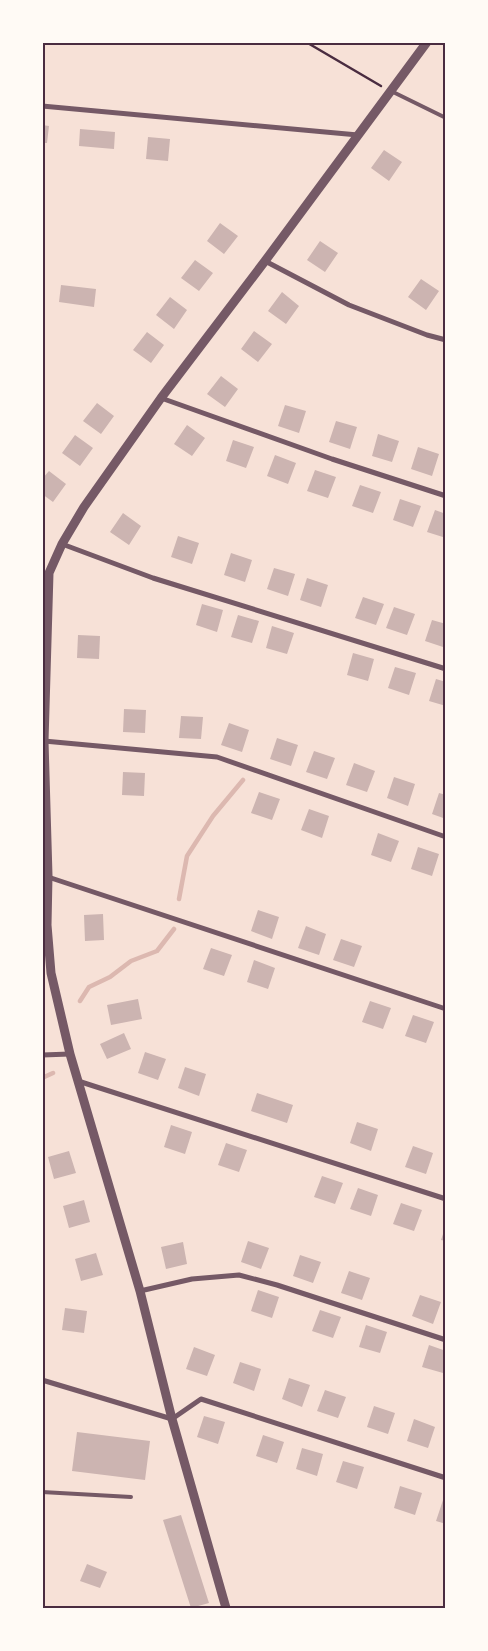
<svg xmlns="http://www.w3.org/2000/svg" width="488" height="1651" font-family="Raleway,sans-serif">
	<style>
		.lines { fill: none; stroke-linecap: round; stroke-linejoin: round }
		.stream { stroke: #dcb8b0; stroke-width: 4.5 }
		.building { fill: #ccb4b1 }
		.path { stroke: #4a2c40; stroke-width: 2.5 }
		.service { stroke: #755966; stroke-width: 4 }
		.minor { stroke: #755966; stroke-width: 5 }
		.tertiary { stroke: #755966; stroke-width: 9 }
		.neatline { fill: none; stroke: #4a2c40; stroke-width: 2 }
	</style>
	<rect width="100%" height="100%" fill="#f7e1d7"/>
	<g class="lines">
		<path class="stream" d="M179,899L187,856L213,816L243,780
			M80,1001L89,987L110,977L131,961L157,951L174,929
			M42,1078L53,1073"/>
	</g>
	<path class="building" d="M42,125L49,126L47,143H42Z
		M80,129L115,132L114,149L79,146Z
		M148,137L170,139L168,161L146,159Z
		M384,150L402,162L389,181L371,168Z
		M220,223L238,236L224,254L207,241Z
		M320,241L338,253L325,272L307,260Z
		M195,260L213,273L199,291L181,278Z
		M421,279L439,291L426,310L408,297Z
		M61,285L96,289L94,307L59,302Z
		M282,292L299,306L286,324L268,311Z
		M170,297L187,310L174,329L156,315Z
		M254,331L272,344L258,362L241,349Z
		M147,332L164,345L151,363L133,350Z
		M221,376L238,389L225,407L207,394Z
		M97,403L114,416L101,434L83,421Z
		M285,405L306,411L299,433L278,426Z
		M336,421L357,427L350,449L329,442Z
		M187,425L205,438L192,456L174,444Z
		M378,434L399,441L392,462L372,456Z
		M75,435L93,448L80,466L62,453Z
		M233,440L254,447L246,468L226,461Z
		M418,447L439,454L432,476L411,469Z
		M275,455L296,463L288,484L267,476Z
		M315,470L336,477L328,498L307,491Z
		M49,471L66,484L53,502L42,494V479Z
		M360,485L381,492L373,513L352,506Z
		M400,499L421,506L413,527L393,520Z
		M435,510L446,514V538L427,532Z
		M123,513L141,526L129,545L110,532Z
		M178,536L199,543L192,564L171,557Z
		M231,553L252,560L245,582L224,575Z
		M274,568L295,574L288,596L267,589Z
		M307,578L328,585L321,607L300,600Z
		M363,597L384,604L376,625L355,618Z
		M202,604L223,610L217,632L196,625Z
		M394,607L415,614L407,635L386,628Z
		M238,615L259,621L252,643L231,637Z
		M432,620L446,624V648L425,641Z
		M272,626L294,633L287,654L266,648Z
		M78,635L100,636L99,659L77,658Z
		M353,653L374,659L368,681L347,675Z
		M395,667L416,673L409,695L388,688Z
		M436,679L446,682V706L429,701Z
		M124,709L146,710L145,733L123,732Z
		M181,716L203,717L201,739L179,738Z
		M229,723L249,730L242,752L221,745Z
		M277,738L298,745L291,766L270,759Z
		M314,751L335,758L327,779L306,772Z
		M354,763L375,771L367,792L346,785Z
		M123,772L145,773L144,796L122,795Z
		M394,777L415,784L408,806L387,798Z
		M259,792L280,799L272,820L251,813Z
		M439,793L446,795V819L432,814Z
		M309,809L329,816L322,838L301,830Z
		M378,833L399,841L391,862L371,855Z
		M418,847L439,854L432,876L411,869Z
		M258,910L279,917L272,939L251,931Z
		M103,914L104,940L85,941L84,915Z
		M306,926L326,934L319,955L298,948Z
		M341,939L362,946L354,967L333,960Z
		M211,948L232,955L224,976L203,969Z
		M254,960L275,968L268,989L247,982Z
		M138,999L142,1019L111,1025L107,1005Z
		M370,1001L391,1008L383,1029L362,1022Z
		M413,1015L434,1022L426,1043L405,1036Z
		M124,1033L131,1049L107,1059L100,1044Z
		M145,1052L166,1059L158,1080L138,1073Z
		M185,1067L206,1074L199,1096L178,1088Z
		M257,1093L293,1105L287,1123L251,1111Z
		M357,1122L378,1129L371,1151L350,1143Z
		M171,1125L192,1132L185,1154L164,1147Z
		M226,1143L247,1150L239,1172L218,1165Z
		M413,1146L433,1153L426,1174L405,1167Z
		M69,1151L76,1173L54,1179L48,1157Z
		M322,1176L343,1183L335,1204L314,1197Z
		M358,1188L378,1195L371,1216L350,1209Z
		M84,1200L90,1222L69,1228L63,1206Z
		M401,1203L422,1210L414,1231L393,1224Z
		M445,1228H446V1241L441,1240Z
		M248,1241L269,1248L261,1269L241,1262Z
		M183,1242L187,1264L166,1269L161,1247Z
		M96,1253L103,1275L81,1281L75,1259Z
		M300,1255L321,1262L313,1283L293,1276Z
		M349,1271L370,1278L362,1300L341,1293Z
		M258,1290L279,1297L272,1318L251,1311Z
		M420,1295L441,1302L433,1324L412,1316Z
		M65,1308L87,1311L84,1333L62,1330Z
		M320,1310L341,1317L333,1338L312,1331Z
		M366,1325L387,1332L380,1353L359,1347Z
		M429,1345L446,1351V1366L443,1373L422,1367Z
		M194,1347L215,1355L207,1376L186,1369Z
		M240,1362L261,1369L254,1391L233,1383Z
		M289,1378L310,1385L302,1407L282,1399Z
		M325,1390L346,1397L338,1418L317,1411Z
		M374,1406L395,1413L388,1434L367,1427Z
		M204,1416L225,1422L218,1444L197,1437Z
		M414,1419L435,1427L428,1448L407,1441Z
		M77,1432L150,1441L145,1480L72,1471Z
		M263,1435L284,1442L277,1463L256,1456Z
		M302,1448L323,1454L317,1476L296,1469Z
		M343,1461L364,1467L357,1489L336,1482Z
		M400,1486L422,1493L415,1515L394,1508Z
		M443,1500H446V1524L436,1521Z
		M181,1515L209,1603L191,1608L163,1520Z
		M87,1564L107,1572L100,1588L80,1581Z"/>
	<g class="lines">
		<path class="path" d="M306,42L381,86"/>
		<path class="service" d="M391,91L446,118
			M42,1492L131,1497"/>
		<path class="minor" d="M42,106L358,135
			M265,261L349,305L427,335L446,340
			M161,398L332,459L446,496
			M62,544L153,578L446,669
			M44,741L217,757L446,837
			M42,875L446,1009
			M42,1055L70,1054
			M78,1081L446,1199
			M140,1291L192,1279L239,1275L277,1285L446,1340
			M42,1380L172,1419L201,1399L446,1478"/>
		<path class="tertiary" d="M226,1608L172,1419L140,1291L70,1054L51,973L47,925L48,876L44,741L49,573L62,544L84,507L161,398L265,261L427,42"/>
	</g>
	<rect width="488" height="1651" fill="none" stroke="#fffaf5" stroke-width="88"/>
	<rect x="44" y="44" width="400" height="1563" class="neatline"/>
</svg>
